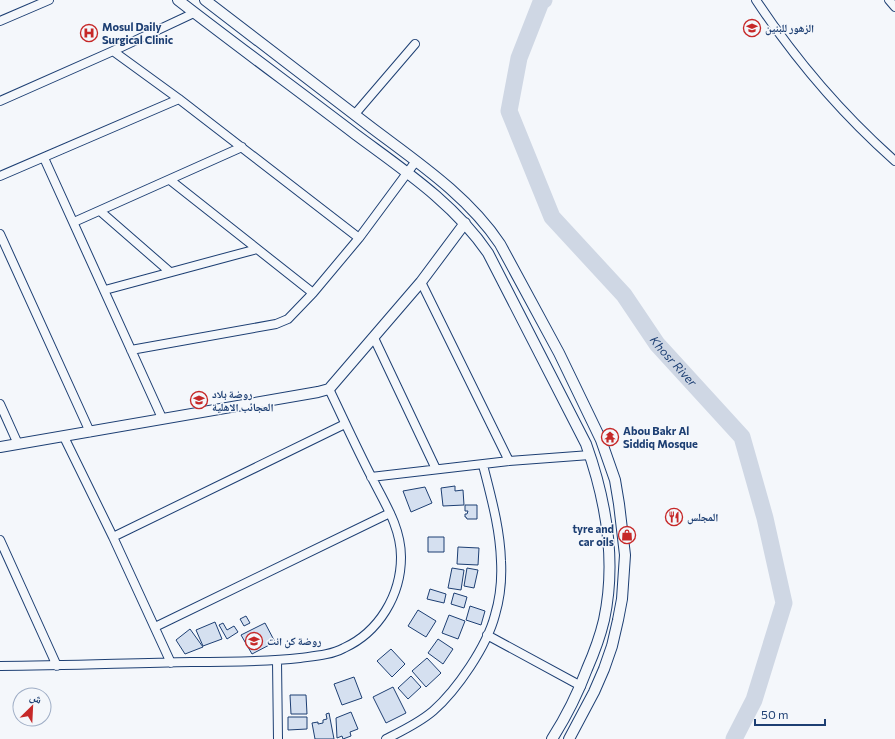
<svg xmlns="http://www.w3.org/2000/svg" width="895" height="739" font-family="Commissioner,'Noto Naskh Arabic',sans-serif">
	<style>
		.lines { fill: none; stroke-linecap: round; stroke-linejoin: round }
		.river { stroke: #cfd7e4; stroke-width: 17 }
		.building { fill: #d5e0f0; stroke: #1d3f73 }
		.minor-casing { stroke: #1d3f73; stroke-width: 10 }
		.tertiary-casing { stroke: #1d3f73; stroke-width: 12 }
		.minor { stroke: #f4f7fb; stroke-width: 8 }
		.tertiary { stroke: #f4f7fb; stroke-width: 10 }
		.labels { text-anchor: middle; stroke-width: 3; stroke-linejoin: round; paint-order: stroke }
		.poi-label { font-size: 11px; font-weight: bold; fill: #1d3f73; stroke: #f4f7fb; text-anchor: start }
		.water-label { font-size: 12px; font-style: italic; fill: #1d3f73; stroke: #f4f7fb }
	</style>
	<rect width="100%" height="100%" fill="#f4f7fb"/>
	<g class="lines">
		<path class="river" id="s1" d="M544,0L541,2L519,58L509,111L552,217L624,295L657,344L742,437L765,518L784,603L754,700L734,739"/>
	</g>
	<path class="building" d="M455,486V491L463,490L464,505L443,506L441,488Z
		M425,487L432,503L411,512L403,491Z
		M465,505H477V519H467L466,517H465V514H467L468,511H465Z
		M428,537H444V552H428Z
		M458,547L479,548L478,565L457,564Z
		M452,568L464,570L461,590L448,588Z
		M467,568L478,570L474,588L464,586Z
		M430,589L446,594L444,603L427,599Z
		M454,593L467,597L464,608L451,604Z
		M470,606L485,611L481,625L466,620Z
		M418,610L436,621L426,637L408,626Z
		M449,615L465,621L458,639L442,633Z
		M246,616L250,623L244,626L240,619Z
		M215,622L222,639L203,646L196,630Z
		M223,623L227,630L234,626L238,632L227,639L219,625Z
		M265,623L275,642L252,654L241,635Z
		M190,629L203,647L185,654L176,640Z
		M438,639L453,649L443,664L428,653Z
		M391,649L405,664L392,677L377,661Z
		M427,658L441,673L426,687L412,671Z
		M411,676L421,687L408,699L398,688Z
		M354,677L362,698L342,705L334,684Z
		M393,687L406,713L386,723L373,697Z
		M290,695H306L307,714H291Z
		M351,712L358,729L350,732L351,736L343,739L342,736L337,738L336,718Z
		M329,713L334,739H315L312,723L318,722V724L323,723V720L327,719L326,714Z
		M288,717H307V729L288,730Z"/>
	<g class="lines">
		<g class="minor-casing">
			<path id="minor" d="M756,0C795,59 842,114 895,161
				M889,0L895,7
				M0,21L49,0
				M113,51L179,99L359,238
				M0,101L113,51L194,13
				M355,114L415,44
				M44,158L162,418
				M0,176L179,99
				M170,180L313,293
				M100,211L170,272
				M74,222L242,147
				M0,234L90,432
				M421,282L509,461
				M105,290L257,249
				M374,338L436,469
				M131,350L276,324L288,319L313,293L359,238L416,161
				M0,404L18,444
				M64,437L113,537L171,663
				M371,477L509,461L590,455
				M113,537L345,424
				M0,540L57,666
				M155,627L390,513
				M487,635L581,686
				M277,661L278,739
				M0,666C64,666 127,663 191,662C227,662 264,662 300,658C315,656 331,655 344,648C379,632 401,595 401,557C401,527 384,502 371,476C356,447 343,418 329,389
				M386,739C402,731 419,723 433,711C457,690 487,646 495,615C500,598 502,579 501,561C500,528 491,497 483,465"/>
		</g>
		<g class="tertiary-casing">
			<path id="tertiary" d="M178,0C236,45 296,89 355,134C402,169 454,203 488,253L586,444C606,500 617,560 604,620C600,637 594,653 587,669C578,693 566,717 552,739
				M205,0C261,43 316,85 372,128C417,162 468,196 500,244L559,353L601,440L615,480L619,504L625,555L622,599L618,620L612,646L604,669L594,692L569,739
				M0,447L318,392L329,389L421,282L465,223"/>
		</g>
		<use href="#minor" class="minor"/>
		<use href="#tertiary" class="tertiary"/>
	</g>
	<defs>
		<g id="school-ring" transform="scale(0.9)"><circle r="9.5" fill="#f4f7fb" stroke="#c62828" stroke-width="1.5"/><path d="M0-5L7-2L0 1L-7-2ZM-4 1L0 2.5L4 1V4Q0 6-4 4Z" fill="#c62828"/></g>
		<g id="hospital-ring" transform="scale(0.9)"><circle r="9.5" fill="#f4f7fb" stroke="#c62828" stroke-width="1.5"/><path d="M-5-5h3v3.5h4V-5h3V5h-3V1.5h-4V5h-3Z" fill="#c62828"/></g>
		<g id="temple-ring" transform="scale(0.9)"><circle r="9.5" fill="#f4f7fb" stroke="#c62828" stroke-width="1.5"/><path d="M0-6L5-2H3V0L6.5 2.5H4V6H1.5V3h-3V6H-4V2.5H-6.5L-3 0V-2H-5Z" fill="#c62828"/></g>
		<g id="restaurant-ring" transform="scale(0.9)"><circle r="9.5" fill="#f4f7fb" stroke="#c62828" stroke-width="1.5"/><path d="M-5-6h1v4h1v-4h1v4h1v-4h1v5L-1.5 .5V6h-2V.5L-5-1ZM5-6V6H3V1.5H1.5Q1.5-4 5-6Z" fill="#c62828"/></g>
		<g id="shop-ring" transform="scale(0.9)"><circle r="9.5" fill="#f4f7fb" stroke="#c62828" stroke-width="1.5"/><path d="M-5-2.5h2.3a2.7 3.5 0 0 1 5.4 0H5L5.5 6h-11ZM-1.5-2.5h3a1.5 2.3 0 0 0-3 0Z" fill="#c62828"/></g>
	</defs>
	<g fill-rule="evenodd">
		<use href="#school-ring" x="752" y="28"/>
		<use href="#hospital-ring" x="89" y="33"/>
		<use href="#school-ring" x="199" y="400"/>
		<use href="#temple-ring" x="610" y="437"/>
		<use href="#restaurant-ring" x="674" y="517"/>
		<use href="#shop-ring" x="627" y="535"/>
		<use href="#school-ring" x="254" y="641"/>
	</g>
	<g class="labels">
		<g class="poi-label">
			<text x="102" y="31">Mosul Daily<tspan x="102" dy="13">Surgical Clinic</tspan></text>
			<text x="765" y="32">الزهور للبنين</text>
			<text x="212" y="398">روضة بلاد<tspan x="212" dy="13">العجائب الاهلية</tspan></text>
			<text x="623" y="435">Abou Bakr Al<tspan x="623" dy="13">Siddiq Mosque</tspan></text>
			<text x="687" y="521">المجلس</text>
			<text x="614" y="533" text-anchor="end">tyre and<tspan x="614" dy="13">car oils</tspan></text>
			<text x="267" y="645">روضة كن انت</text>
		</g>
		<g class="water-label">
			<text dy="4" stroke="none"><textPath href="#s1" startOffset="421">Khosr River</textPath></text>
		</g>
	</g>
	<g transform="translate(32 707) rotate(24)"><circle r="19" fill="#f4f7fb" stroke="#9eadc5"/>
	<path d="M0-3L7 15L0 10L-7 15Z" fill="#c62828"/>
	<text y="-6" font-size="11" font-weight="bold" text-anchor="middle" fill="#1d3f73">ش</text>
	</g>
	<path d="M755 719v6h70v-6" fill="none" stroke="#1d3f73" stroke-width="2"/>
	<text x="761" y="719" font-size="12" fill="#1d3f73" stroke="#f4f7fb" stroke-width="3" paint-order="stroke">50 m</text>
</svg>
